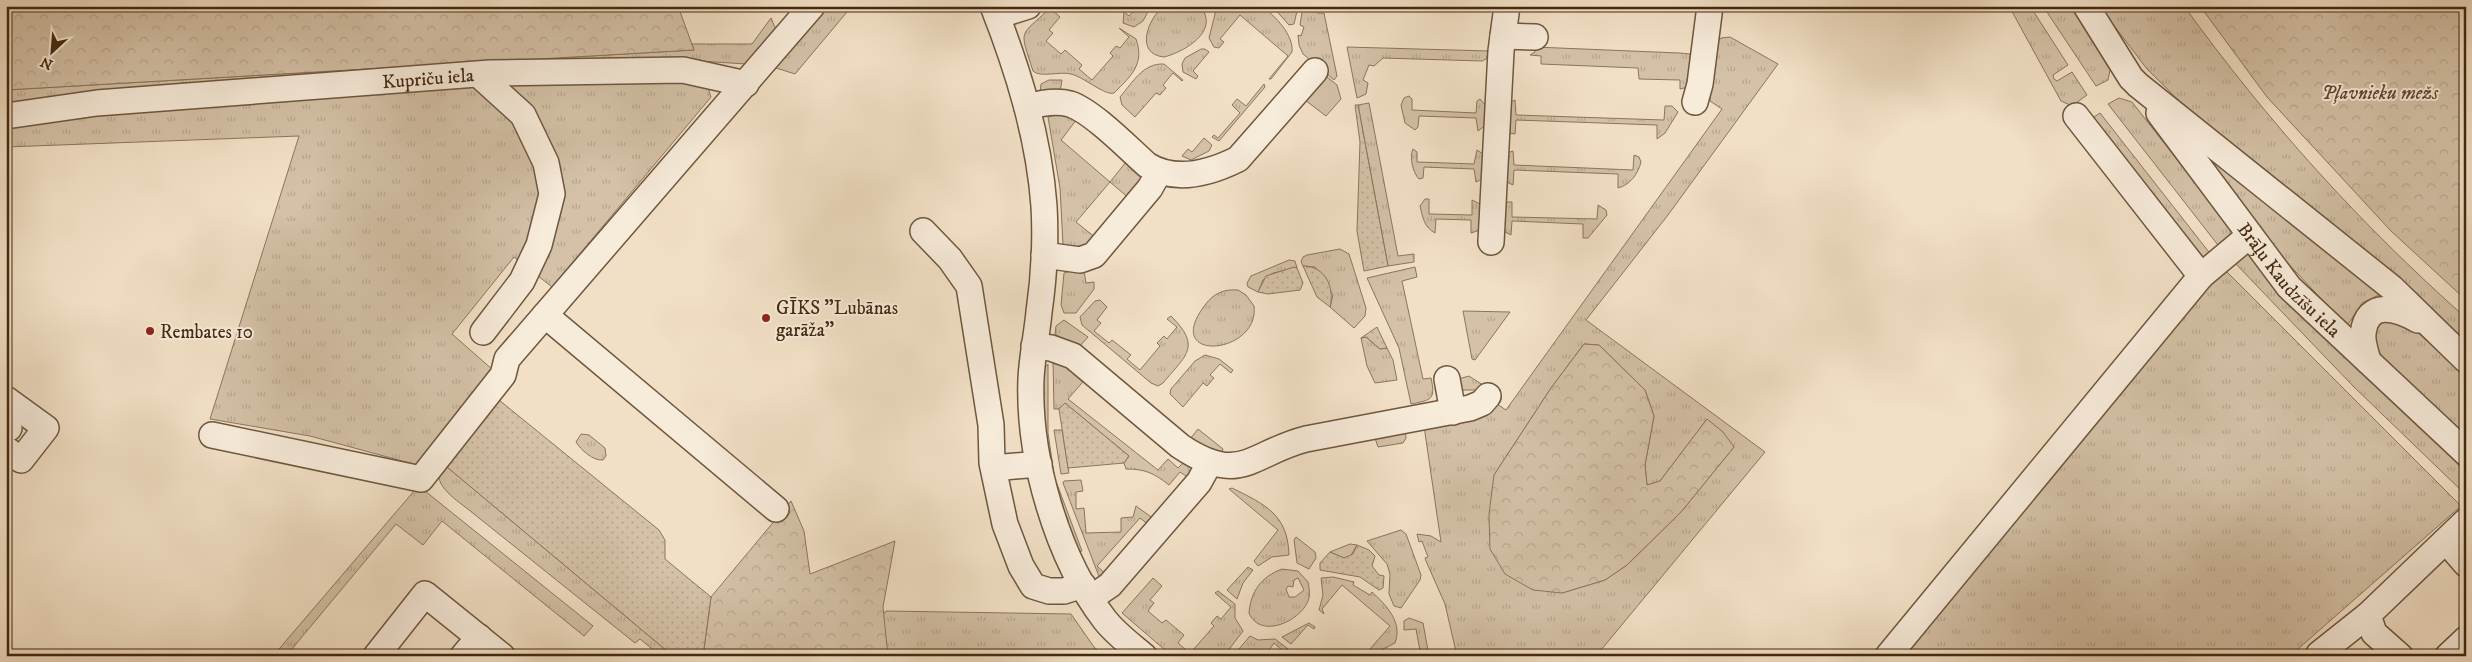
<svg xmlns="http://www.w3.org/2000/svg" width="2472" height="662" font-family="'IM FELL DW Pica',serif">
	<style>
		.grass { fill: url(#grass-tufts); stroke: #8c755c; fill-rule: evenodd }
		.forest { fill: url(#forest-crowns); stroke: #8c755c }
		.park { fill: url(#park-dots); stroke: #8c755c }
		.pitch { fill: #d4c1a7; stroke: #8c755c }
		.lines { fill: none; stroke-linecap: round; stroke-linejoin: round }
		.minor-casing { stroke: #6f573e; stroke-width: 28 }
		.minor { stroke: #f7ebda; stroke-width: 25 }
		.poi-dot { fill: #8f2418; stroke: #f7ebda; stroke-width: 2 }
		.labels { text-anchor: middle; stroke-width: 4; stroke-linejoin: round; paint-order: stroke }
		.street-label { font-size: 19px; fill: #432910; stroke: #f7ebda }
		.park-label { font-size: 19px; font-style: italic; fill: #60472e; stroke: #f7ebda }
		.poi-label { font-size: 19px; fill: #432910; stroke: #f7ebda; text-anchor: start }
	</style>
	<defs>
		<pattern id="grass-tufts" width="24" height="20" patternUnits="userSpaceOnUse" patternTransform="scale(1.25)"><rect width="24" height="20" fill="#d4c1a7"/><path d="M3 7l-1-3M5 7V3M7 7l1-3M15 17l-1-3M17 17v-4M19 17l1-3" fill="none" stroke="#b7a68f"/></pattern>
		<pattern id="forest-crowns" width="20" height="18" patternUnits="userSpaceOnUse" patternTransform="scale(1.25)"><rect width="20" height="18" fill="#d4c1a7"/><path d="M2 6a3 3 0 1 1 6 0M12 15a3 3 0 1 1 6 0" fill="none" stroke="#b7a68f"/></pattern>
		<pattern id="park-dots" width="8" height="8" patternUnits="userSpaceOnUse" patternTransform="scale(1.25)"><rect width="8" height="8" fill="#d4c1a7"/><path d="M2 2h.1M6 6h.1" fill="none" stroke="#b7a68f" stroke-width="1.8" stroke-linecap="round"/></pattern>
	</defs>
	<rect width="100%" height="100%" fill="#f2e0c6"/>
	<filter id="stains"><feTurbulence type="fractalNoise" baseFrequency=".004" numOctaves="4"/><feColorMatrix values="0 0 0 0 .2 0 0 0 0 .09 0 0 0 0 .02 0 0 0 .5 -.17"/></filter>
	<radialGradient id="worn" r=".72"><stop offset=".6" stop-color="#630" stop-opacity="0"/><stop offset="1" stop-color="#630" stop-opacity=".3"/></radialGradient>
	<path class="grass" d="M824,6H852L795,74L773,67Z
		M1138,6H1151L1143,21L1134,27L1123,23L1124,12L1129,16Z
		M1164,6H1200C1221,31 1184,52 1164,57C1134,54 1148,18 1164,6Z
		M1217,6H1262C1275,16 1294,35 1292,52L1271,79H1269L1288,56L1240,15L1220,39L1224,42L1219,48L1214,47L1209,38Z
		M1272,6H1294V11H1297L1294,24L1289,25Z
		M1303,6L1318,13H1324L1337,76L1334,80L1303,54L1299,45L1298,35L1301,36L1304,27L1300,25Z
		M2009,6H2030L2068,65L2053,75L2054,79L2057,81L2072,72L2087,95L2072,106L2061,101Z
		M2043,6H2072L2110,70L2108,80L2096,86Z
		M2099,6H2184C2268,122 2359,223 2466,318V345L2216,137L2147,69Z
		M1050,8L1060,17L1049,30L1053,33L1046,41L1061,54L1065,50L1082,65L1079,69L1092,80L1113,56L1110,53L1116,46L1120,48L1129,37L1119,28L1136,39C1145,64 1131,76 1114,93C1105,96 1084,77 1071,74C1060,71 1040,78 1033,71C1019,27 1019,38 1050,8Z
		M771,18L776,30L747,64L699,61L711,97L552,287L514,257L452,334L493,370L417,465L310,436L210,419L299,136L6,147V90L694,50L692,44H752Z
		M1730,37L1778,64L1668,215L1586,320L1765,452L1596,656H1457L1445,604L1426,561L1425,558L1428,557L1422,541L1419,542L1417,534L1431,536L1441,542L1424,426L1494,402L1506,410L1722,109L1710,101C1711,83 1708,51 1721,38ZM1584,344L1599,345L1645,390L1654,416L1645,465L1647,485L1660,481L1707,419L1734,447L1681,512L1627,565L1605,580L1562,593L1494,475L1551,388Z
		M1347,47L1489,51L1486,59L1482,61L1383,58L1374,66L1369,65L1363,80L1368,83L1366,94L1357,98Z
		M1535,47L1679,53L1690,54L1696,65L1688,87L1680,89V80L1639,79L1638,68L1541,64V56L1530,55L1535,52Z
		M1201,49H1205L1209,52L1193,71L1198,76L1196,79L1183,72L1182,64L1185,58Z
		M1164,64L1183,80L1182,81L1173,73L1163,85L1166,88L1160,95L1156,93L1135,117L1122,105L1120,97C1133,82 1143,63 1164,64Z
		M1049,80H1062L1060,92L1040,93L1041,84Z
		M1264,84L1265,87L1219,141L1212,137L1214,135L1218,138L1240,113L1232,105L1237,99L1246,106Z
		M1409,96L1412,99V110L1476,113L1477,101L1480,99L1486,106V125L1478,131L1476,118L1419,116L1418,127L1415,130L1405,123L1401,105L1404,98Z
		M2119,98L2132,102L2232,230L2229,242L2221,249L2108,104Z
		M1515,100L1516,115L1664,120L1665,106H1672L1678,112L1665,133L1657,139V125L1516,120L1515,134L1509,133L1507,104Z
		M1369,103L1398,256L1414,254V262L1388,266L1358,105Z
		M1062,113L1077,119L1061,140L1110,182L1126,162L1145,176L1130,199L1110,182L1076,222L1096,238C1088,248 1075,247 1063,245L1060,188L1048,117Z
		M2100,113L2212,256L2202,265L2088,121Z
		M2173,126L2383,293L2362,303L2347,326L2263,237Z
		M1204,138L1212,145L1209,151L1191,160L1182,156L1188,149L1192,152Z
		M1413,149L1417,152V162L1474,164L1477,150L1483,154C1484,165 1488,178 1476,182L1474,169L1424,167L1423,178L1419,179C1413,173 1409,157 1413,149Z
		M1513,151L1514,165L1633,170L1634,155L1639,157L1641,162C1638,174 1630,185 1618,188V174L1514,170L1513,185L1503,180L1507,153Z
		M1425,199H1429V214L1472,215V200L1482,205L1480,230L1471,233V220L1436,219L1435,233C1424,227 1423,218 1420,206Z
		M1506,202H1512V217L1597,219L1598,205L1606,210L1607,215L1588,238H1583V224L1512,221L1511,235L1501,230L1502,206Z
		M1340,249L1349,254L1366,308L1365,316L1354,328L1330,307L1333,295L1315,267L1303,266L1301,262L1303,257L1307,255Z
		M2253,254L2285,293L2457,463L2465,475L2466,495L2354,387L2234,262L2244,255Z
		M1289,260L1295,261L1297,268L1273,273L1263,280L1258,292L1248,287L1247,283L1251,276Z
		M1415,267L1417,277L1402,281L1423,379L1431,378C1436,400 1431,400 1411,404L1399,348L1367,278Z
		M1073,270L1084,271L1086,283L1094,282V289L1076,313H1064L1061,305L1064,273Z
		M2226,271L2461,506L2290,656H1901L2210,284Z
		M1238,290L1246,295L1254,306C1260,355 1160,364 1205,305C1214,293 1224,289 1238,290Z
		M1100,300L1107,307L1097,320L1101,323L1094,331L1109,343L1112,340L1131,355L1127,359L1140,370L1160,346L1157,343L1164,336L1167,339L1177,327L1167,319L1171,316C1202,347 1186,355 1163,383L1158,386L1151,383L1082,325L1080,317L1095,301Z
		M1463,311L1510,312L1475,360L1472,359Z
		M1064,320L1088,337L1078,348L1055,334L1056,326Z
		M2381,320L2408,324L2466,376V436L2376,351L2374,331Z
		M1366,337L1380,349L1387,348L1393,360L1397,380L1375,383L1367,366L1361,338Z
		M1205,355L1219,359L1233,370L1231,373L1220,364L1210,375L1214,378L1207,386L1203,383L1183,407L1170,394L1171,389L1195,361Z
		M1053,361H1060L1087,377L1068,399L1158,470L1168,459L1178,468L1186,460L1194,465L1189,478L1180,472L1169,485C1154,473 1145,469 1126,469L1124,463L1129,456L1065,403L1059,409H1054Z
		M1048,364V433L1054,474H1051L1043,432V370Z
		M1469,376L1483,385L1478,390H1463L1455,380Z
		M1198,429L1223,449L1222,452L1219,454L1190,439Z
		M1405,429L1406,438L1403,443L1378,447L1374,435Z
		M1054,430H1062L1069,473L1061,474Z
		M581,434L589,435L605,448L606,456L603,460C593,461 581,450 576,442Z
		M441,462L673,656H661L640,639L635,643L469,510C454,498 430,484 441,462Z
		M1081,480L1083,491L1076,492V509L1084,508L1086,533L1121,532V518L1133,517L1136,506L1154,519L1149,525L1140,518L1097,566L1107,575L1100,579L1063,483L1064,481Z
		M1054,484H1057L1082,551L1078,552Z
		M1232,488C1264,504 1288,514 1289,555L1272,557L1258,566L1254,561L1278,530L1229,489Z
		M414,491H425L593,626L584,636L442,521L423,545L396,524L286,656H273Z
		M1401,530L1406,534L1421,575L1420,580L1401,608L1394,606L1389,594L1390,574L1387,564L1367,541Z
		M1296,537L1315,552L1316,558L1309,569L1297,563L1294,540Z
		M1350,544L1357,545L1350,557L1344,558L1330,552Z
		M1248,567L1253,570L1243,583L1237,599L1227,590Z
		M1282,569L1298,571L1308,582C1309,587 1310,593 1309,598C1303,621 1260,640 1249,613C1251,591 1261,577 1282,569ZM1298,578L1304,590L1295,597H1289L1286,589L1288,586L1293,587L1294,580Z
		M1333,577L1354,582L1353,585L1370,595L1372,592C1386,605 1403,622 1395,643L1375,653L1370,649L1390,626L1342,585L1322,609L1324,614L1319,610L1323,595L1321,578Z
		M1153,578L1162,586L1150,600L1154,603L1148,611L1162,623L1166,620L1184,635L1178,643L1193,656H1172L1122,613Z
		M1218,591L1235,604V618L1243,631L1224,656H1200L1193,650L1214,626L1211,623L1217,616L1221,619L1231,607L1215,593Z
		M886,611L1071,614L1094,647L1104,656H849Z
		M1409,618L1423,623L1429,656H1421L1416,629L1404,630V621Z
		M1309,623L1315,627L1314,629L1308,625L1291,644L1282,637Z
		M1250,636L1258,640L1275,639L1288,649L1285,653L1274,643L1265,656H1233Z"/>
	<path class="forest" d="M6,6H678L694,50L6,90Z
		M2200,6H2466V300L2391,231L2267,97Z
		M1584,344L1599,345L1645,390L1654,416L1645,465L1647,485L1660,481L1707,419L1723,432L1734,447L1681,512L1627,565L1605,580L1562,593L1533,590L1505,574L1490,549L1489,514L1494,475L1551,388Z
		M791,501L804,531L810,574L895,541L883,607L888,656H703L711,597Z"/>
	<path class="park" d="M1355,105H1358L1388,266L1364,271L1357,231L1360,142Z
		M1303,266C1325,266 1335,287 1330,307L1317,297Z
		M1294,267L1297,268L1303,283L1300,290L1268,294L1258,292L1266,276Z
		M1377,327L1387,348L1380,349L1366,337L1361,338Z
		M499,400L659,530L665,540V559L711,597L703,656H673L441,462Z
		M1065,403L1129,456L1124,463L1068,468L1059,409Z
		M1357,545L1369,550L1375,556L1372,566L1379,575L1384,576L1383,588L1379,590L1360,577L1320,570V563L1330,552L1344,558L1353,554Z"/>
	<path class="pitch" d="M1322,73L1337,85L1341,99L1326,116L1301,97Z"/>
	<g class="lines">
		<g class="minor-casing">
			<g id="minor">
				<path d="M993,6C1018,70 1039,137 1044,206C1046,241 1044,277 1039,312C1037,334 1032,356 1031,379C1028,457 1057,558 1105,620C1116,634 1131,645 1144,656"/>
				<path d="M2086,6L2131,78L2138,85L2392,288L2466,360"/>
				<path d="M997,16L1028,6"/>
				<path d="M1503,36L1535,37"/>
				<path d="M479,75L523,115L546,163L552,194L539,245L522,281L483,332"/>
				<path d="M1695,102L1700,84L1710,6"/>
				<path d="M1027,107C1041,103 1056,100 1070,104C1092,111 1129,149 1147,165C1176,183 1210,173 1238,159L1315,71"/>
				<path id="s1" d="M2159,113L2289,287L2466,453"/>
				<path id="s2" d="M6,116L97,103L490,73L683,70L746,84"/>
				<path d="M923,231L950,259L969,286L991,425L992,463L1005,524L1021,566L1033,586L1049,591H1064L1083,585"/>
				<path d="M1491,242L1501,51L1507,6"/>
				<path d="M1044,255L1080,260L1094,255L1150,188L1159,172"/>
				<path d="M2201,276L2250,235"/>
				<path d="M545,315L776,509"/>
				<path d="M1034,346L1051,348L1073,356L1180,446C1241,487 1251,453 1306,439L1470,408L1482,403L1488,396"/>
				<path d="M2368,361C2366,353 2362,342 2363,334C2367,298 2398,309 2418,320"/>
				<path d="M1447,379L1453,412"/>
				<path d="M6,399L46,428L21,460L6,449"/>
				<path d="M6,426L9,428"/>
				<path d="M212,435L421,479L503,375L507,359L812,6"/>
				<path d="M1004,467L1039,464"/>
				<path d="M2446,541L2466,564"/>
				<path d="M1091,598L1110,585L1199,482L1210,462"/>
				<path d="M2319,654L2368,615"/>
				<path d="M376,656L425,594L502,656"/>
				<path d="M463,656L479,637"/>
				<path d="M1888,656L2201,276L2076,116"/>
				<path d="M2400,656L2374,633L2368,615L2466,521"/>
				<path d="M2448,656L2466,639"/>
			</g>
		</g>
		<use href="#minor" class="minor"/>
	</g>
	<g class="poi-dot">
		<circle cx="766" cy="318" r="5"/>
		<circle cx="150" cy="331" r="5"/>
	</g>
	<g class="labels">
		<g class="street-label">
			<text dy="7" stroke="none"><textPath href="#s2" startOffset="424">Kupriču iela</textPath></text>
			<text dy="7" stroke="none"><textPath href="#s1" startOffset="212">Brāļu Kaudzīšu iela</textPath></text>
		</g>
		<g class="park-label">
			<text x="2380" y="99">Pļavnieku mežs</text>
		</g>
		<g class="poi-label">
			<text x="776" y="314">GĪKS "Lubānas<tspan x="776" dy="22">garāža"</tspan></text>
			<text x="160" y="338">Rembates 10</text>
		</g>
	</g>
	<rect width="2472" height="662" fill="none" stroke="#f2e0c6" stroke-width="25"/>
	<rect x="8" y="8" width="2457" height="647" fill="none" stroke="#432910" stroke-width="2.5"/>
	<rect x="12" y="12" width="2447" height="637" fill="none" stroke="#432910"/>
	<g transform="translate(52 52) rotate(206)" stroke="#f7ebda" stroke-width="4" paint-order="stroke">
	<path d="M0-4L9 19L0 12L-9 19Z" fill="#432910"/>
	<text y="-8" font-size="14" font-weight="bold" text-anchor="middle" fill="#432910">N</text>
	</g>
	<rect width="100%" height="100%" filter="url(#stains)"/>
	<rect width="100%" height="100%" fill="url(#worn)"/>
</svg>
